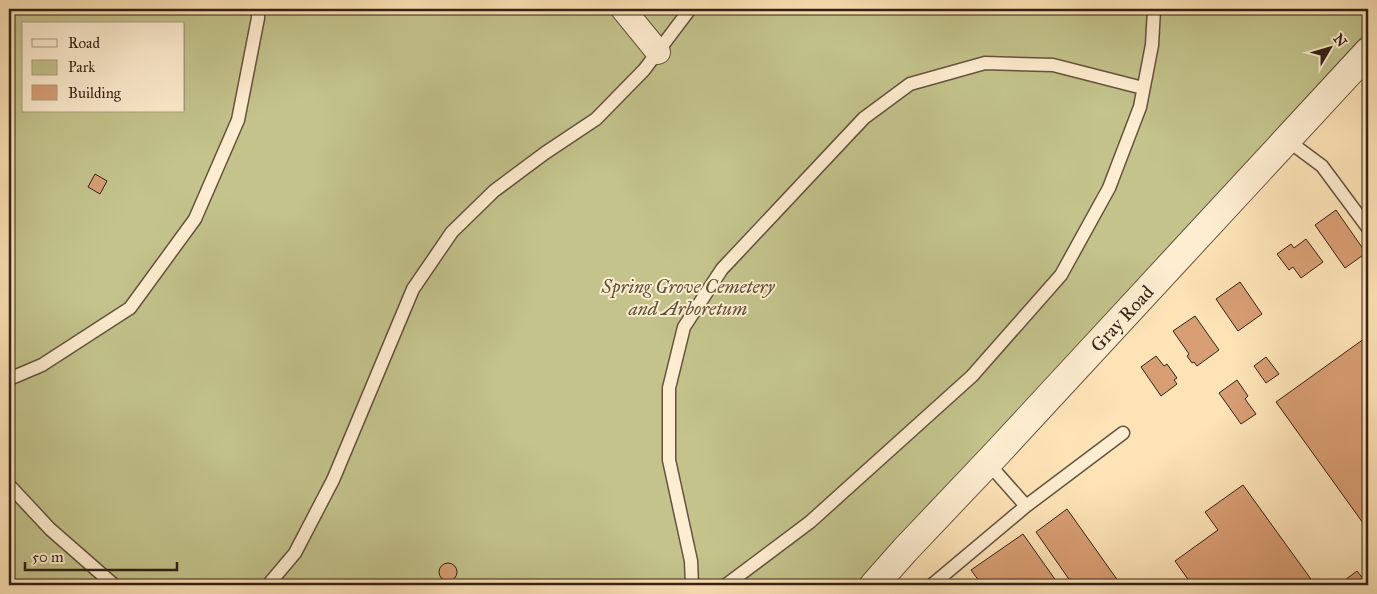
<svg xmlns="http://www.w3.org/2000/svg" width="1377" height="594" font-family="'IM FELL Great Primer',serif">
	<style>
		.green { fill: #c3c38b; stroke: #7b7252; fill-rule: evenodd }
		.building { fill: #d89e73; stroke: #332218 }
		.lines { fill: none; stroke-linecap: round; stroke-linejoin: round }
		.service-casing { stroke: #665240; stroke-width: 15 }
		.minor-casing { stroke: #665240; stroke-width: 26 }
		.tertiary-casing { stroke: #665240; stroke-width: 30 }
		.service { stroke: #feedd0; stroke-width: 12 }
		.minor { stroke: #feedd0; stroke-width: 24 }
		.tertiary { stroke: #feedd0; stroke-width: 28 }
		.labels { text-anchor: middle; stroke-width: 4; stroke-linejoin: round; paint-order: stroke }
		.park-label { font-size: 19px; font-style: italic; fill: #5e523a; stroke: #feedd0 }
		.street-label { font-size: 19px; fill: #332218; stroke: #feedd0 }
	</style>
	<rect width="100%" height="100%" fill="#fde3b6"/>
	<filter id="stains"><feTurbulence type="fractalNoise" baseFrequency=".004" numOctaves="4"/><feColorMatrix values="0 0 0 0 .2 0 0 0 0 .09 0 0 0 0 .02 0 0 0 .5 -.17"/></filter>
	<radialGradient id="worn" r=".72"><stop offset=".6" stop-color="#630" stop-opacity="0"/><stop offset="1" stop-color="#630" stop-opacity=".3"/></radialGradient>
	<path class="green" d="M9,9H1368V30L859,585H9ZM24,24H184V111H24Z"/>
	<path class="building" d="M95,174L107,181L100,194L88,187Z
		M1336,210L1366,253L1345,268L1315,225Z
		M1306,239L1323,262L1301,278L1293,267L1289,270L1277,254L1291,244L1294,248Z
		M1240,282L1262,314L1238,331L1216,299Z
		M1195,316L1219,350L1197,366L1194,362L1192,363L1187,356L1189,354L1173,331Z
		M1368,336V530L1276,402Z
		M1156,356L1164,366L1167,364L1177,378L1174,380L1177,384L1161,396L1141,367Z
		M1266,357L1279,374L1266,383L1254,366Z
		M1237,380L1248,396L1245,399L1256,414L1241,424L1219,393Z
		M1243,485L1313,582L1309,585H1192L1175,561L1218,530L1205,512Z
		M1067,509L1121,585H1073L1036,532Z
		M1023,534L1059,585H982L971,570Z
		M439 572a9 9 0 1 1 18 0a9 9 0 1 1-18 0Z
		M1357,571L1368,585H1338Z"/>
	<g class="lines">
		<g class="service-casing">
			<path id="service" d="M1287,140L1322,166L1368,228
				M9,379L42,365L130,308L195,219L238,120L258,18V9
				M988,463L1026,506L1123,433
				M9,485L50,529L114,585
				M933,584L1026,506
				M268,585L295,553L333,480L413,289L452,232L494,191L545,153L596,119L644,70L690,9
				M692,585L691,561L669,460V388L684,327L722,269L864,118L910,84L985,63L1053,65L1143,88
				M726,585L810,522L972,376L1061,275L1109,188L1140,107L1152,45L1154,9"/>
		</g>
		<g class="minor-casing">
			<path id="minor" d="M623,9L658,52"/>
		</g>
		<g class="tertiary-casing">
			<g id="tertiary">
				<path id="s1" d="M874,585L905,550L997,453L1368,52"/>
			</g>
		</g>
		<use href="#service" class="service"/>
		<use href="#minor" class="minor"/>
		<use href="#tertiary" class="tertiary"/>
	</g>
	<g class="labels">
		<g class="park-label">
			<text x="688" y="293">Spring Grove Cemetery<tspan x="688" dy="22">and Arboretum</tspan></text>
		</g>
		<g class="street-label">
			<text dy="7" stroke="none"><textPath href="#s1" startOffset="364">Gray Road</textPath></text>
		</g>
	</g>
	<rect width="1377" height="594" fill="none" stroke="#fde3b6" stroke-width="30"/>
	<rect x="10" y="10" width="1357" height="574" fill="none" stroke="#332218" stroke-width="2.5"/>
	<rect x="15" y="15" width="1347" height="564" fill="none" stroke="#332218"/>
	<rect x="22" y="22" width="162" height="90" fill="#feedd0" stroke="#ad9c86"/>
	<rect x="32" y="39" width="25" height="8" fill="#feedd0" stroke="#ad9c86"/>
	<text x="68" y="48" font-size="15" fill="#332218">Road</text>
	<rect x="32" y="60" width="25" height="15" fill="#c3c38b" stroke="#ad9c86"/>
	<text x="68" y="72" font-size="15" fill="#332218">Park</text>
	<rect x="32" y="85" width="25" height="15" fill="#d89e73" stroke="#ad9c86"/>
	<text x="68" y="98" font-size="15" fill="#332218">Building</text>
	<g transform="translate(1330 48) rotate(52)" stroke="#feedd0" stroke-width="4" paint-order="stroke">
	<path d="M0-4L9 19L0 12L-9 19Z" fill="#332218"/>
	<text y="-8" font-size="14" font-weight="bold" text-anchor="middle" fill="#332218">N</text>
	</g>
	<path d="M25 562v8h152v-8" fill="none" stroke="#332218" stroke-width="2.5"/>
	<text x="32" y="562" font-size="15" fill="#332218" stroke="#feedd0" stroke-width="4" paint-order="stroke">50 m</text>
	<rect width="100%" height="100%" filter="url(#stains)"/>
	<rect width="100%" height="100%" fill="url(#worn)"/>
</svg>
